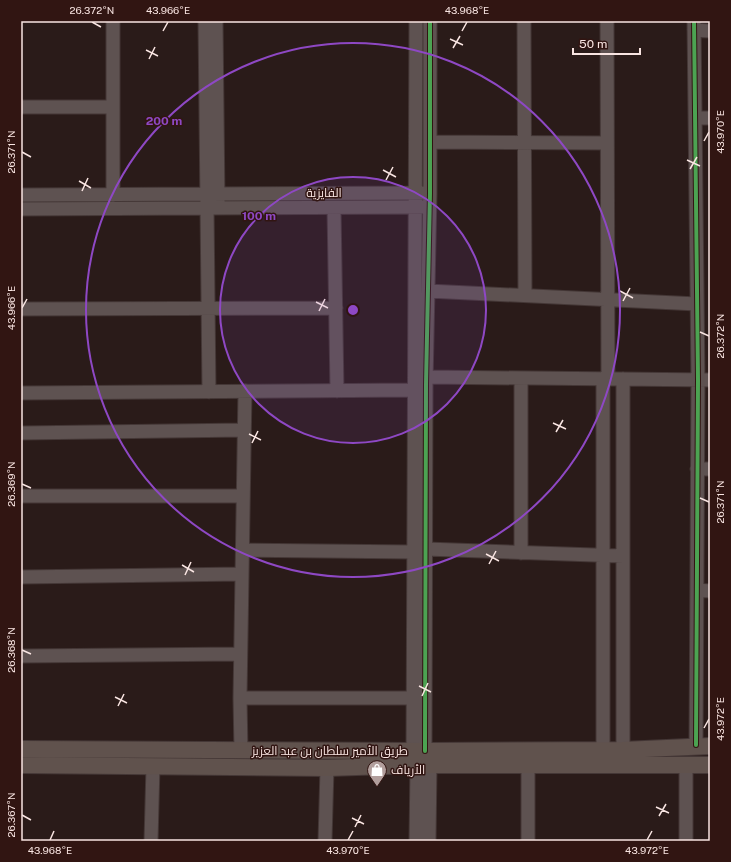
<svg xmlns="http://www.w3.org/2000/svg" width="731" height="862" font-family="'Public Sans',Cairo,sans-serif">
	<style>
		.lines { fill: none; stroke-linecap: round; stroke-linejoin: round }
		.minor-casing { stroke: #443736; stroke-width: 15 }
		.major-casing { stroke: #443736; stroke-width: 18 }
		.minor { stroke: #5e5251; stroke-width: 13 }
		.major { stroke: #60524d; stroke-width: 16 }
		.cycleway-casing { stroke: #311512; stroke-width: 6 }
		.cycleway { stroke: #4ca352; stroke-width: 4 }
		.ticks { fill: none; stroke: #f9e5e2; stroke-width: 1.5 }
		.ring { fill: none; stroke: #8e48c4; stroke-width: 2 }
		.labels { text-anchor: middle; stroke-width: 3; stroke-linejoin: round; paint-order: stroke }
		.street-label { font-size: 12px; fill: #f9e5e2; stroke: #311512 }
		.poi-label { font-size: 12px; fill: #f9e5e2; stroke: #311512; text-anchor: start }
		.centre { fill: #8e48c4; stroke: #311512; stroke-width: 2 }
		.ring-label { font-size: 12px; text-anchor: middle; font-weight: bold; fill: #8e48c4; stroke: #311512; stroke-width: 3; stroke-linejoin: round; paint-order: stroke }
		.neatline { fill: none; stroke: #f9e5e2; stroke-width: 1.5 }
		.ticks-label { font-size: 10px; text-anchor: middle; fill: #f9e5e2 }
	</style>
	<rect width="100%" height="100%" fill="#2a1b19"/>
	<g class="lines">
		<g class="minor-casing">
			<path id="minor" d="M113,21V195
				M205,21L209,392
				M216,21L218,202
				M524,21L525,295
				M607,21L608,379
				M694,21L698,380L696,745
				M694,30L710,31
				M21,107H113
				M695,118H710
				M430,142L607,143
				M21,195L422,193
				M334,208L337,391
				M21,209L423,207
				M428,291L697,304
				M21,309L336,308
				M426,377L710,380
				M603,379V750
				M21,393L414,390
				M21,433L244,430
				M697,469H710
				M21,496H243
				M426,549L623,556
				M242,550L413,552
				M521,553V378
				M21,577L242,574
				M697,590L710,591
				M21,656L240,654
				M240,698H412
				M623,750V379
				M241,751L240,698L245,391
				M413,751L416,21
				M425,751L426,384L430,193V21
				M151,841L153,766
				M325,841L327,768
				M416,841L417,765
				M429,841L430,765
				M528,841V765
				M686,841V765"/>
		</g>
		<g class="major-casing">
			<path id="major" d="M21,749L425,751L623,750L710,746
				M21,765L327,768L417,765H710"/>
		</g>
		<use href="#minor" class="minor"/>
		<use href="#major" class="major"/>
		<g class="cycleway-casing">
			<path id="cycleway" d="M694,21L698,380L696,745
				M425,751L426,384L430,193V21"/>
		</g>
		<use href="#cycleway" class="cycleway"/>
	</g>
	<path class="ticks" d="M92,22L101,27M163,31L168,22M462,31L467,22M450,39L463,45M453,48L460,36M146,50L158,56M149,59L155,47M704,141L709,132M22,152L31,157M687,160L700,166M690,169L697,157M383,170L396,177M386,180L393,167M79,181L91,188M82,191L88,178M620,291L633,298M623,301L630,288M316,302L328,308M22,308L27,299M319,311L325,299M700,332L709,336M553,423L566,429M556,432L563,420M249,434L261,440M252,443L258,431M22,484L31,488M700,498L709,502M486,554L499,561M489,564L496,551M182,565L194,572M185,575L191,562M22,650L31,654M419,686L431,692M422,696L428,683M115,697L127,703M118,706L124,694M704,728L709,719M656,807L669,813M22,815L31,820M659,816L666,804M352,818L364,824M355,827L361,815M50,840L54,831M348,840L353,831M647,840L652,831"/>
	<circle cx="353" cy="310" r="133" fill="#8e48c4" fill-opacity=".12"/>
	<g class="ring">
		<circle cx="353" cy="310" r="133"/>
		<circle cx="353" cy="310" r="267"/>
	</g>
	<defs>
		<g id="shop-pin" transform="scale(1)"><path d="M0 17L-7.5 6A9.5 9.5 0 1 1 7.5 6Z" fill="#b19e9c" stroke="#311512"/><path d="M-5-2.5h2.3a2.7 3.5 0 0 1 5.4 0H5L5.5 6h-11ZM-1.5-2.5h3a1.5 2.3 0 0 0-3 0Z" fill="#fff"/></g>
	</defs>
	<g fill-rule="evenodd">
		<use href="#shop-pin" x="377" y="770"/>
	</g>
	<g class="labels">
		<g class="street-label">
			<text x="324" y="197">الفايزية</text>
			<text x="330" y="755">طريق الأمير سلطان بن عبد العزيز</text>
		</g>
		<g class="poi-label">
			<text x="391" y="774">الأرياف</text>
		</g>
	</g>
	<circle cx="353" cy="310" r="6" class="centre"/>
	<g class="ring-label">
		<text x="164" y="125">200 m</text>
		<text x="259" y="220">100 m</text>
	</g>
	<rect width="731" height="862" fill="none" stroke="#311512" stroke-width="44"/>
	<path d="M573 48v6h67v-6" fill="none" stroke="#f9e5e2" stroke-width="2"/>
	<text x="579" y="48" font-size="12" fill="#f9e5e2" stroke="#311512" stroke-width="3" paint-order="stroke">50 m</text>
	<rect x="22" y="22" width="687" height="818" class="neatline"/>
	<g class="ticks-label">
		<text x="92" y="14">26.372°N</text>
		<text x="168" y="14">43.966°E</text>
		<text x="467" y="14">43.968°E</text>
		<text transform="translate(720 132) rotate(-90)" y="4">43.970°E</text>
		<text transform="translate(11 152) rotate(-90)" y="4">26.371°N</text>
		<text transform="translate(11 308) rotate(-90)" y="4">43.966°E</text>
		<text transform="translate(720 336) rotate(-90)" y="4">26.372°N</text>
		<text transform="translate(11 484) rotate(-90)" y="4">26.369°N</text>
		<text transform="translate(720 502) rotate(-90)" y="4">26.371°N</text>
		<text transform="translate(11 650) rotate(-90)" y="4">26.368°N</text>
		<text transform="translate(720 719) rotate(-90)" y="4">43.972°E</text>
		<text transform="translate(11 815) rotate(-90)" y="4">26.367°N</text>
		<text x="50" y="854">43.968°E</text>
		<text x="348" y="854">43.970°E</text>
		<text x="647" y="854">43.972°E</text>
	</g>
</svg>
